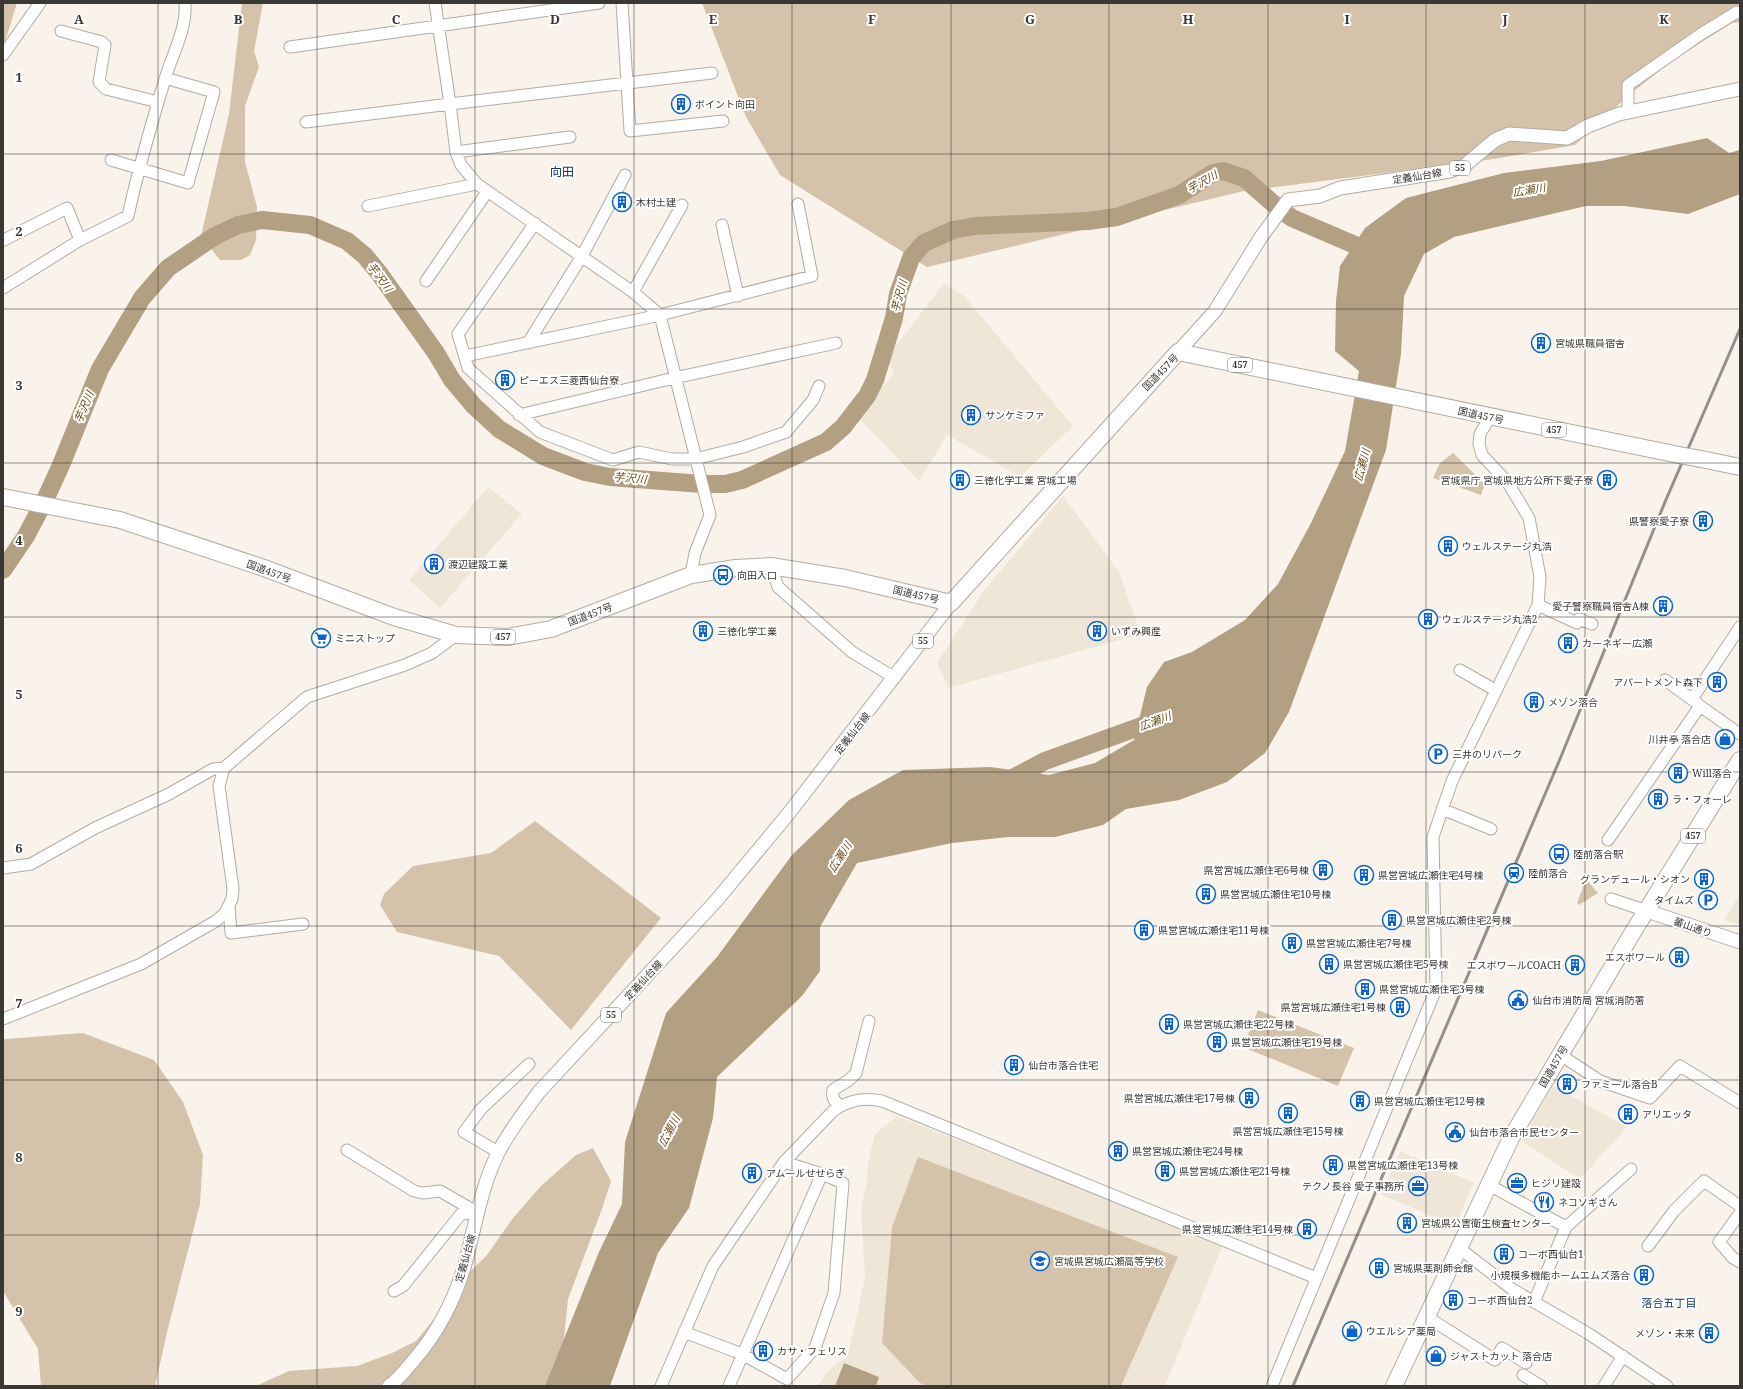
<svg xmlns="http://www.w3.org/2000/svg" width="1743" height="1389" font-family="'Noto Serif','Noto Sans JP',serif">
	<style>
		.built { fill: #f0e6d8 }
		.green { fill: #d4c3aa }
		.water { fill: #b39f82 }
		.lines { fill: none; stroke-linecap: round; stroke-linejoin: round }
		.river { stroke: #b39f82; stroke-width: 18 }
		.minor-casing { stroke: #b1aca4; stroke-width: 13 }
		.major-casing { stroke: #b1aca4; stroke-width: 15 }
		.highway-casing { stroke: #b1aca4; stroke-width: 18 }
		.minor { stroke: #fff; stroke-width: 11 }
		.major { stroke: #fff; stroke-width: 13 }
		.highway { stroke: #fff; stroke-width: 16 }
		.rail { stroke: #94908b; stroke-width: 3 }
		.highway-bridge-casing { stroke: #b1aca4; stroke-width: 18; stroke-linecap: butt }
		.highway-bridge { stroke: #fff; stroke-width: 16 }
		.grid { fill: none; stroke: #3a3835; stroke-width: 1; stroke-opacity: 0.55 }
		.labels { text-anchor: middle; stroke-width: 4; stroke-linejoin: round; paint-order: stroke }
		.shield { fill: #fff; stroke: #757472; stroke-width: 1 }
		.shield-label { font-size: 9px; font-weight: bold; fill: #3a3835 }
		.poi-label { font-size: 10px; fill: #3a3835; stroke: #fff; text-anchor: start }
		.street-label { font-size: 10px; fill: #3a3835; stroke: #fff }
		.water-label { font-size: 11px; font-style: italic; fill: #694b19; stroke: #fff }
		.neighbourhood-label { font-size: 11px; fill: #0f3669; stroke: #fff }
		.quarter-label { font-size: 12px; fill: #0f3669; stroke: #fff }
		.grid-label { font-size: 13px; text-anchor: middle; font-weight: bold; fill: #3a3835; stroke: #fff; stroke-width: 4; stroke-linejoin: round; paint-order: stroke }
	</style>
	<rect width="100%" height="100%" fill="#f9f3ec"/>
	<path class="built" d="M944,283L965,297L1073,426L1020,477L947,435L919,481L858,417L894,373L887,358Z
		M488,487L522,514L440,608L409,580Z
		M1063,496L1119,572L1141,634L948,688L937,663L984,591Z
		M1740,894V925L1724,920Z
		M1553,1086L1627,1127L1580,1179L1521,1141Z
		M897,1116L1223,1244L1165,1386H817L829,1370L848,1355L865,1278L861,1207L867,1183L868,1163L875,1134Z
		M1400,1151L1474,1183L1455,1226L1382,1195Z"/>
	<path class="green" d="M3,3H17L3,48Z
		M242,3H263L254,51L259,67L245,106V162L257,207L256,240L250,255L241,260H220L201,236L229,114Z
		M702,3H1740V22L1732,23L1672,61L1629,95L1575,145L1494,159L1244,191L927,267L780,175L746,117Z
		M1453,453L1485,484L1481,495L1433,478L1440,463Z
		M535,821L661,918L571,1030L499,956L397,932L380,905L384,894L413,866L491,853Z
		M1586,879L1598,893L1579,905L1577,903Z
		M1258,1010L1354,1048L1338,1086L1243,1047Z
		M83,1033L154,1060L183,1102L203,1155L200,1204L168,1328L155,1386H41L38,1349L3,1291V1040L5,1039Z
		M593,1148L611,1181L602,1209L568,1299L559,1386H256L289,1371L357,1366L392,1353L416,1341L440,1312L459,1283L487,1255L513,1218L541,1186L576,1155Z
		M918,1157L1178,1257L1121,1386H928L920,1383L882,1343L892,1227Z"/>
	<path class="water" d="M1707,138L1729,153L1740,150V194L1688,214L1624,206H1586L1454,237L1424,254L1404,296L1401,354L1386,450L1289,712L1265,753L1227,782L1179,800L1126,809L1103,825L1055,837H1008L952,843L857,863L820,927V971L802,996L717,1077L713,1118L689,1208L658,1253L610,1386H545L599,1252L622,1204L625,1142L666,1013L717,957L792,855L849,800L903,770L990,767L1049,775L1095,763L1134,740L1147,687L1164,662L1192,652L1245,620L1278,584L1311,523L1345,451L1359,371L1335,351L1336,301L1340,266L1365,228L1406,198L1504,173L1601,161Z
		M844,1363L879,1377L876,1386H835Z"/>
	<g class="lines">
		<path class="river" d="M3,570L26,536L45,500L61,465L100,369L142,298L168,268L215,236L238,225L262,220L310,225L347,241L365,256L379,273L436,353L452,380L474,406L499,429L543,456L585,472L610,477L702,484H725L742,480L826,442L843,427L867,396L875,380L894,318L898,294L911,258L924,243L953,230L975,226L1088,221L1117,217L1179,195L1213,173L1223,171L1244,178L1276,206L1292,218L1376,254
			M1003,783L1045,761L1161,719"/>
		<g class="minor-casing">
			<path id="minor" d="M435,3L450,104L712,73
				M622,3L630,131L723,121
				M61,31L102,42L105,45L99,82L106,89L158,102
				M290,47L599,3
				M3,55L40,3
				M1628,112V85L1701,34L1737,12L1740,13
				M306,122L450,104L456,152L461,165L477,184L633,292L660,315L710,515L695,553L691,575
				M456,152L570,137
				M111,160L188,183L214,92L165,78
				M368,206L477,184
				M535,223L458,334L468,368L540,432L613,460L639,452L672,459H695L743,447L786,432L813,400L819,386
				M722,225L738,296
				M4,240L67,208L80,240
				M426,281L487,192
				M3,288L80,240L128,216C138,170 151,125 165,79C172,55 187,29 185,3
				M633,292L682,205
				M528,343L582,256L625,175
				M465,356L660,315L812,276L798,204
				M519,415L674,378L836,343
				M771,566L778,587L852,652L895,678
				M1538,605L1577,623L1579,619L1592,624
				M1460,670L1495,690
				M1665,680L1697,703
				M1692,699L1740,627
				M1442,809L1491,829
				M1608,840L1700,706L1740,734
				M3,868L31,864L95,828L169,794L213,769L224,768
				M1611,899L1647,911
				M229,907L231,933L303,924
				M3,1019L141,964L216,921L225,913L232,899L233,889L219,786L224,768L307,697L405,665L432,653L456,635
				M1559,1054L1600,1081L1650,1098L1680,1066L1740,1103
				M840,1106C835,1101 831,1098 833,1090L849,1080L856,1073L869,1021
				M347,1150L414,1191L423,1193L440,1191L478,1213
				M498,1152L464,1132L481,1109L529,1064
				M1489,1185L1566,1227L1534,1302
				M1740,1213L1719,1242L1733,1258L1740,1262
				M1566,1227L1631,1169
				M1648,1246L1674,1211L1704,1181L1740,1206
				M1459,1248L1512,1289L1589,1334L1667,1386
				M394,1291L403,1286L461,1214L477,1213
				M1427,1317L1495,1360L1502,1348L1526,1363
				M684,1332L742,1354L787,1379L815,1348L834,1293L843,1183L822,1174L784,1162
				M1523,1375L1541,1386
				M661,1386L713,1266L784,1162L833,1111C848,1100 863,1097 882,1101L1316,1278
				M729,1386L822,1174
				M1272,1386L1436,989L1433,837L1452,781L1538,605L1540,577L1529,518L1508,483L1482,455L1479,444L1480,434L1490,417
				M1604,1386L1623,1356"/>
		</g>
		<g class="major-casing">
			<path id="major" d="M1178,352L1215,311L1261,237L1288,200L1320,196L1340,188L1450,171L1464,166L1495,140L1509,134L1567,138L1588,126L1619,114L1740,89
				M1647,911L1740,942
				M389,1386C399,1379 406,1369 414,1360C438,1332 455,1299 465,1264C475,1227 481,1187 498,1153C509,1131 525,1111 539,1092L716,901L789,813L951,603"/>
		</g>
		<g class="highway-casing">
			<path id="highway" d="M1701,459L1740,467
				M3,497L120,520L264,568L394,617L456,635L508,637L551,629L691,575L736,568L771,566L845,578L951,603L1178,352L1679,455
				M1394,1386L1511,1138L1633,932L1740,760"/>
		</g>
		<use href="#minor" class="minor"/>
		<use href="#major" class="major"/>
		<use href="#highway" class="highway"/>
		<path class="rail" d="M1293,1386L1560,759L1665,502L1740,329"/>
		<g class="highway-bridge-casing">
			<path id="highway-bridge" d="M1679,455L1701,459"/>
		</g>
		<use href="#highway-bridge" class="highway-bridge"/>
	</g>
	<path class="grid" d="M158,3V1386M317,3V1386M475,3V1386M634,3V1386M792,3V1386M951,3V1386M1109,3V1386M1268,3V1386M1426,3V1386M1585,3V1386M3,154H1740M3,309H1740M3,463H1740M3,617H1740M3,772H1740M3,926H1740M3,1080H1740M3,1235H1740"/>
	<defs>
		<g id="building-ring" transform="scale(1)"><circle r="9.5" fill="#fff" stroke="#0b64cd" stroke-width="1.5"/><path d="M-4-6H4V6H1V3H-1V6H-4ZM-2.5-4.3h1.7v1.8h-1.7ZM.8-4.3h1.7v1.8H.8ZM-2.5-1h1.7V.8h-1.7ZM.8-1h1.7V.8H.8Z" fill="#0b64cd"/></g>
		<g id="bus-ring" transform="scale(1)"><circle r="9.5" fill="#fff" stroke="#0b64cd" stroke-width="1.5"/><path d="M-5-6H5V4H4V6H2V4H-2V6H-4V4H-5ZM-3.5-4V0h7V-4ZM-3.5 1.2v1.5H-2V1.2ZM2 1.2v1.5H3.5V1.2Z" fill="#0b64cd"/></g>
		<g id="supermarket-ring" transform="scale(1)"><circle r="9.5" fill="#fff" stroke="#0b64cd" stroke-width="1.5"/><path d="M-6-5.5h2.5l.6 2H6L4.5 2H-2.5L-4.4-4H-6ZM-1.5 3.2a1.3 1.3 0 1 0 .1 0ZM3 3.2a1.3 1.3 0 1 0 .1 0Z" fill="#0b64cd"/></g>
		<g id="shop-ring" transform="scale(1)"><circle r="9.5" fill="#fff" stroke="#0b64cd" stroke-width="1.5"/><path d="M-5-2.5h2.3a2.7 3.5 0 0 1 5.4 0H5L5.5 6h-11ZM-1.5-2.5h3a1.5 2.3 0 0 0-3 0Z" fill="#0b64cd"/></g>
		<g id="parking-ring" transform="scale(1)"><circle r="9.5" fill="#fff" stroke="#0b64cd" stroke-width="1.5"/><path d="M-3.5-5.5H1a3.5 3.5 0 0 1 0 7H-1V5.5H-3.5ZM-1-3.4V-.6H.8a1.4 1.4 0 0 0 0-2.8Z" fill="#0b64cd"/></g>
		<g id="station-ring" transform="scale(1)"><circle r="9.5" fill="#fff" stroke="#0b64cd" stroke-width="1.5"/><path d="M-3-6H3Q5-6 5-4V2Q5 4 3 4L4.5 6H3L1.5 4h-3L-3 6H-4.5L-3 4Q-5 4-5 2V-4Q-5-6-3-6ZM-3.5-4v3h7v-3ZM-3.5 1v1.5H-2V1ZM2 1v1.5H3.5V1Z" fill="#0b64cd"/></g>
		<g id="civic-ring" transform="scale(1)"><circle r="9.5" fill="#fff" stroke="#0b64cd" stroke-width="1.5"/><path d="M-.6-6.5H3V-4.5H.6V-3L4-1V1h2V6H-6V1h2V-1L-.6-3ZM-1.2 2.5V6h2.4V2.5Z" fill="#0b64cd"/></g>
		<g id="office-ring" transform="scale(1)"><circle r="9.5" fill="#fff" stroke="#0b64cd" stroke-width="1.5"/><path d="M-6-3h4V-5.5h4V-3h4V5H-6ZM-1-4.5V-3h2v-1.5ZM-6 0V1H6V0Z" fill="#0b64cd"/></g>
		<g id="restaurant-ring" transform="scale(1)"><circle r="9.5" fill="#fff" stroke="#0b64cd" stroke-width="1.5"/><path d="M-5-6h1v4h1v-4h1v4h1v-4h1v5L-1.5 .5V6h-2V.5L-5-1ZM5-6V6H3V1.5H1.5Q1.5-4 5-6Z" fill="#0b64cd"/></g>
		<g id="school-ring" transform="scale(1)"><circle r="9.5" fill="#fff" stroke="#0b64cd" stroke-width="1.5"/><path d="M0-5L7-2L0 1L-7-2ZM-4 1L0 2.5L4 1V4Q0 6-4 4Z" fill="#0b64cd"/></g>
	</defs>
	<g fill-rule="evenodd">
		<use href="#building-ring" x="681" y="104"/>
		<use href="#building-ring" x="622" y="202"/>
		<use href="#building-ring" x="1541" y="343"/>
		<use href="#building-ring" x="505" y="380"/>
		<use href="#building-ring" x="971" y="415"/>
		<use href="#building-ring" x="960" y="480"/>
		<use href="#building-ring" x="1607" y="480"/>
		<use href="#building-ring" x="1703" y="521"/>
		<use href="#building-ring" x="1448" y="546"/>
		<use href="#building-ring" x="434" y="564"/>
		<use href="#bus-ring" x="723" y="575"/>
		<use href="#building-ring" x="1663" y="606"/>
		<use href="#building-ring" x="1428" y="619"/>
		<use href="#building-ring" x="703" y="631"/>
		<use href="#building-ring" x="1097" y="631"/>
		<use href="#supermarket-ring" x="321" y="638"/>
		<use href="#building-ring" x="1568" y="643"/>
		<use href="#building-ring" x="1717" y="682"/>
		<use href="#building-ring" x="1534" y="702"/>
		<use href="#shop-ring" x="1725" y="739"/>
		<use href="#parking-ring" x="1438" y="754"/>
		<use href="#building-ring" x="1678" y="773"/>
		<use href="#building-ring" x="1658" y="799"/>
		<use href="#bus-ring" x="1559" y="854"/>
		<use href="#building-ring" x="1323" y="870"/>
		<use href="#station-ring" x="1514" y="873"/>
		<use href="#building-ring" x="1364" y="875"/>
		<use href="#building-ring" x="1704" y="879"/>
		<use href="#building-ring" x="1206" y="894"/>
		<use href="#parking-ring" x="1708" y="900"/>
		<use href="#building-ring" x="1392" y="920"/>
		<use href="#building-ring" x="1144" y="930"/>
		<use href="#building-ring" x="1292" y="943"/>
		<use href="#building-ring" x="1679" y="957"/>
		<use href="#building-ring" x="1329" y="964"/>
		<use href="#building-ring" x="1575" y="965"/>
		<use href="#building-ring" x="1365" y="989"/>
		<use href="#civic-ring" x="1518" y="1000"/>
		<use href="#building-ring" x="1400" y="1007"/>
		<use href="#building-ring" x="1169" y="1024"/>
		<use href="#building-ring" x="1217" y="1042"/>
		<use href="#building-ring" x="1014" y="1065"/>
		<use href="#building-ring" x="1567" y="1084"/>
		<use href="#building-ring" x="1249" y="1098"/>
		<use href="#building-ring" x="1360" y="1101"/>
		<use href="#building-ring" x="1288" y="1113"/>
		<use href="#building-ring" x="1628" y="1114"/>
		<use href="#civic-ring" x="1455" y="1132"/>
		<use href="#building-ring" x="1118" y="1151"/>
		<use href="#building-ring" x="1333" y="1165"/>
		<use href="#building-ring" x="1165" y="1171"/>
		<use href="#building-ring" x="752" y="1173"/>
		<use href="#office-ring" x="1517" y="1183"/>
		<use href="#office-ring" x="1418" y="1186"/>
		<use href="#restaurant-ring" x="1544" y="1202"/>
		<use href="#building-ring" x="1407" y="1223"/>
		<use href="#building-ring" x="1307" y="1229"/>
		<use href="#building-ring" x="1504" y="1254"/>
		<use href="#school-ring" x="1040" y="1261"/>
		<use href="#building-ring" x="1379" y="1268"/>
		<use href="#building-ring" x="1644" y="1275"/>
		<use href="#building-ring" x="1453" y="1300"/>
		<use href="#shop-ring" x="1352" y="1331"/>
		<use href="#building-ring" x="1709" y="1333"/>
		<use href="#building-ring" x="763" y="1351"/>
		<use href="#shop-ring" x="1436" y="1356"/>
	</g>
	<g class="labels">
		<g class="shield">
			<rect x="1450" y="161" width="20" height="14" rx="3"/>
			<rect x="1228" y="358" width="24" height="14" rx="3"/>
			<rect x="1542" y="423" width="24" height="14" rx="3"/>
			<rect x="491" y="630" width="24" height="14" rx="3"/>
			<rect x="913" y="634" width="20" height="14" rx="3"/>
			<rect x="1681" y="829" width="24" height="14" rx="3"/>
			<rect x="601" y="1008" width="20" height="14" rx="3"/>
		</g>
		<g class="shield-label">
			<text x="1460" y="171">55</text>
			<text x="1240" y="368">457</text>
			<text x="1554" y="433">457</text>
			<text x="503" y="640">457</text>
			<text x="923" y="644">55</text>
			<text x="1693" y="839">457</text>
			<text x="611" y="1018">55</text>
		</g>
		<g class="poi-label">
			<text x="695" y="108">ポイント向田</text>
			<text x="636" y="206">木村土建</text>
			<text x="1555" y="347">宮城県職員宿舎</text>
			<text x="519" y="384">ピーエス三菱西仙台寮</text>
			<text x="985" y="419">サンケミファ</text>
			<text x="974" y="484">三徳化学工業 宮城工場</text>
			<text x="1593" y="484" text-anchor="end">宮城県庁 宮城県地方公所下愛子寮</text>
			<text x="1689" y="525" text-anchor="end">県警察愛子寮</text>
			<text x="1462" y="550">ウェルステージ丸浩</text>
			<text x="448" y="568">渡辺建設工業</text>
			<text x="737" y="579">向田入口</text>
			<text x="1649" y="610" text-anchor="end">愛子警察職員宿舎A棟</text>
			<text x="1442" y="623">ウェルステージ丸浩2</text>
			<text x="717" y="635">三徳化学工業</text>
			<text x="1111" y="635">いずみ興産</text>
			<text x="335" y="642">ミニストップ</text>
			<text x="1582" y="647">カーネギー広瀬</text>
			<text x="1703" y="686" text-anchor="end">アパートメント森下</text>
			<text x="1548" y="706">メゾン落合</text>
			<text x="1711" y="743" text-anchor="end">川井亭 落合店</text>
			<text x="1452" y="758">三井のリパーク</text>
			<text x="1692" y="777">Will落合</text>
			<text x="1672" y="803">ラ・フォーレ</text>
			<text x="1573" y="858">陸前落合駅</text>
			<text x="1309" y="874" text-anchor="end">県営宮城広瀬住宅6号棟</text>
			<text x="1528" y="877">陸前落合</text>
			<text x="1378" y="879">県営宮城広瀬住宅4号棟</text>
			<text x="1690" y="883" text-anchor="end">グランデュール・シオン</text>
			<text x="1220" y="898">県営宮城広瀬住宅10号棟</text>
			<text x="1694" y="904" text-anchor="end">タイムズ</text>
			<text x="1406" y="924">県営宮城広瀬住宅2号棟</text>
			<text x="1158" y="934">県営宮城広瀬住宅11号棟</text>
			<text x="1306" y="947">県営宮城広瀬住宅7号棟</text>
			<text x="1665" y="961" text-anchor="end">エスポワール</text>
			<text x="1343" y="968">県営宮城広瀬住宅5号棟</text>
			<text x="1561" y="969" text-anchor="end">エスポワールCOACH</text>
			<text x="1379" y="993">県営宮城広瀬住宅3号棟</text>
			<text x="1532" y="1004">仙台市消防局 宮城消防署</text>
			<text x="1386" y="1011" text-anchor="end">県営宮城広瀬住宅1号棟</text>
			<text x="1183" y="1028">県営宮城広瀬住宅22号棟</text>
			<text x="1231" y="1046">県営宮城広瀬住宅19号棟</text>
			<text x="1028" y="1069">仙台市落合住宅</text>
			<text x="1581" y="1088">ファミール落合B</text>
			<text x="1235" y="1102" text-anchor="end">県営宮城広瀬住宅17号棟</text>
			<text x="1374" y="1105">県営宮城広瀬住宅12号棟</text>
			<text x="1642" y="1118">アリエッタ</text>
			<text x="1288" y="1135" text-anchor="middle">県営宮城広瀬住宅15号棟</text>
			<text x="1469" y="1136">仙台市落合市民センター</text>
			<text x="1132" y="1155">県営宮城広瀬住宅24号棟</text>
			<text x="1347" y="1169">県営宮城広瀬住宅13号棟</text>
			<text x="1179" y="1175">県営宮城広瀬住宅21号棟</text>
			<text x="766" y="1177">アムールせせらぎ</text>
			<text x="1531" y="1187">ヒジリ建設</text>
			<text x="1404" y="1190" text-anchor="end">テクノ長谷 愛子事務所</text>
			<text x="1558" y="1206">ネコソギさん</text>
			<text x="1421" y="1227">宮城県公害衛生検査センター</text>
			<text x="1293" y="1233" text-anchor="end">県営宮城広瀬住宅14号棟</text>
			<text x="1518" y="1258">コーポ西仙台1</text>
			<text x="1054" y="1265">宮城県宮城広瀬高等学校</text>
			<text x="1393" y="1272">宮城県薬剤師会館</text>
			<text x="1630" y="1279" text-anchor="end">小規模多機能ホームエムズ落合</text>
			<text x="1467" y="1304">コーポ西仙台2</text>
			<text x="1366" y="1335">ウエルシア薬局</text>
			<text x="1695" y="1337" text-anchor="end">メゾン・未来</text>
			<text x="777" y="1355">カサ・フェリス</text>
			<text x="1450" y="1360">ジャストカット 落合店</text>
		</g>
		<g class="street-label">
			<text transform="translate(1417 176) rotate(-9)" y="4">定義仙台線</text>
			<text transform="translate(1160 372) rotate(-46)" y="4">国道457号</text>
			<text transform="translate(1481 415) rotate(12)" y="4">国道457号</text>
			<text transform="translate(269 571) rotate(20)" y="4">国道457号</text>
			<text transform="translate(916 594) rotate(13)" y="4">国道457号</text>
			<text transform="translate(590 614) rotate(-21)" y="4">国道457号</text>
			<text transform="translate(852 733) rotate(-52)" y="4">定義仙台線</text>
			<text transform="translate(1693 927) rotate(19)" y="4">蕃山通り</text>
			<text transform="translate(643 980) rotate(-47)" y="4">定義仙台線</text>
			<text transform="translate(1553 1066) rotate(-60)" y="4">国道457号</text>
			<text transform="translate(465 1258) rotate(-74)" y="4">定義仙台線</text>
		</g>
		<g class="water-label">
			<text transform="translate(1202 182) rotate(-29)" y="4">芋沢川</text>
			<text transform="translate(1529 190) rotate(-9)" y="4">広瀬川</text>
			<text transform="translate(380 277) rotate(54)" y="4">芋沢川</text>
			<text transform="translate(899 296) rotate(-75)" y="4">芋沢川</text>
			<text transform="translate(84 407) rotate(-67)" y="4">芋沢川</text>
			<text transform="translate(1362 465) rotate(-75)" y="4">広瀬川</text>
			<text transform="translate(630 478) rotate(5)" y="4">芋沢川</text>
			<text transform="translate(1155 721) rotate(-20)" y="4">広瀬川</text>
			<text transform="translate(840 857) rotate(-57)" y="4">広瀬川</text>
			<text transform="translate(669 1131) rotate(-62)" y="4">広瀬川</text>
		</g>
		<g class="neighbourhood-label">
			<text x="1669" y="1307">落合五丁目</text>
		</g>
		<g class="quarter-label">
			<text x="562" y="176">向田</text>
		</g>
	</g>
	<g class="grid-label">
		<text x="79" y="24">A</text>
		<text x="238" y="24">B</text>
		<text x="396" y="24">C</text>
		<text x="555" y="24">D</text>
		<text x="713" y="24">E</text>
		<text x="872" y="24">F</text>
		<text x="1030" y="24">G</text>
		<text x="1188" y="24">H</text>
		<text x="1347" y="24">I</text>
		<text x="1505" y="24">J</text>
		<text x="1664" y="24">K</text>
		<text x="19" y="82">1</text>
		<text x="19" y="236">2</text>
		<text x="19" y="390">3</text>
		<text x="19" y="545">4</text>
		<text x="19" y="699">5</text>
		<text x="19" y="853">6</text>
		<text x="19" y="1008">7</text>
		<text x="19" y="1162">8</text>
		<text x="19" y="1316">9</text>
	</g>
	<rect width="1743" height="1389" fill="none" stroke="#3a3835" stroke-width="8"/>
</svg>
